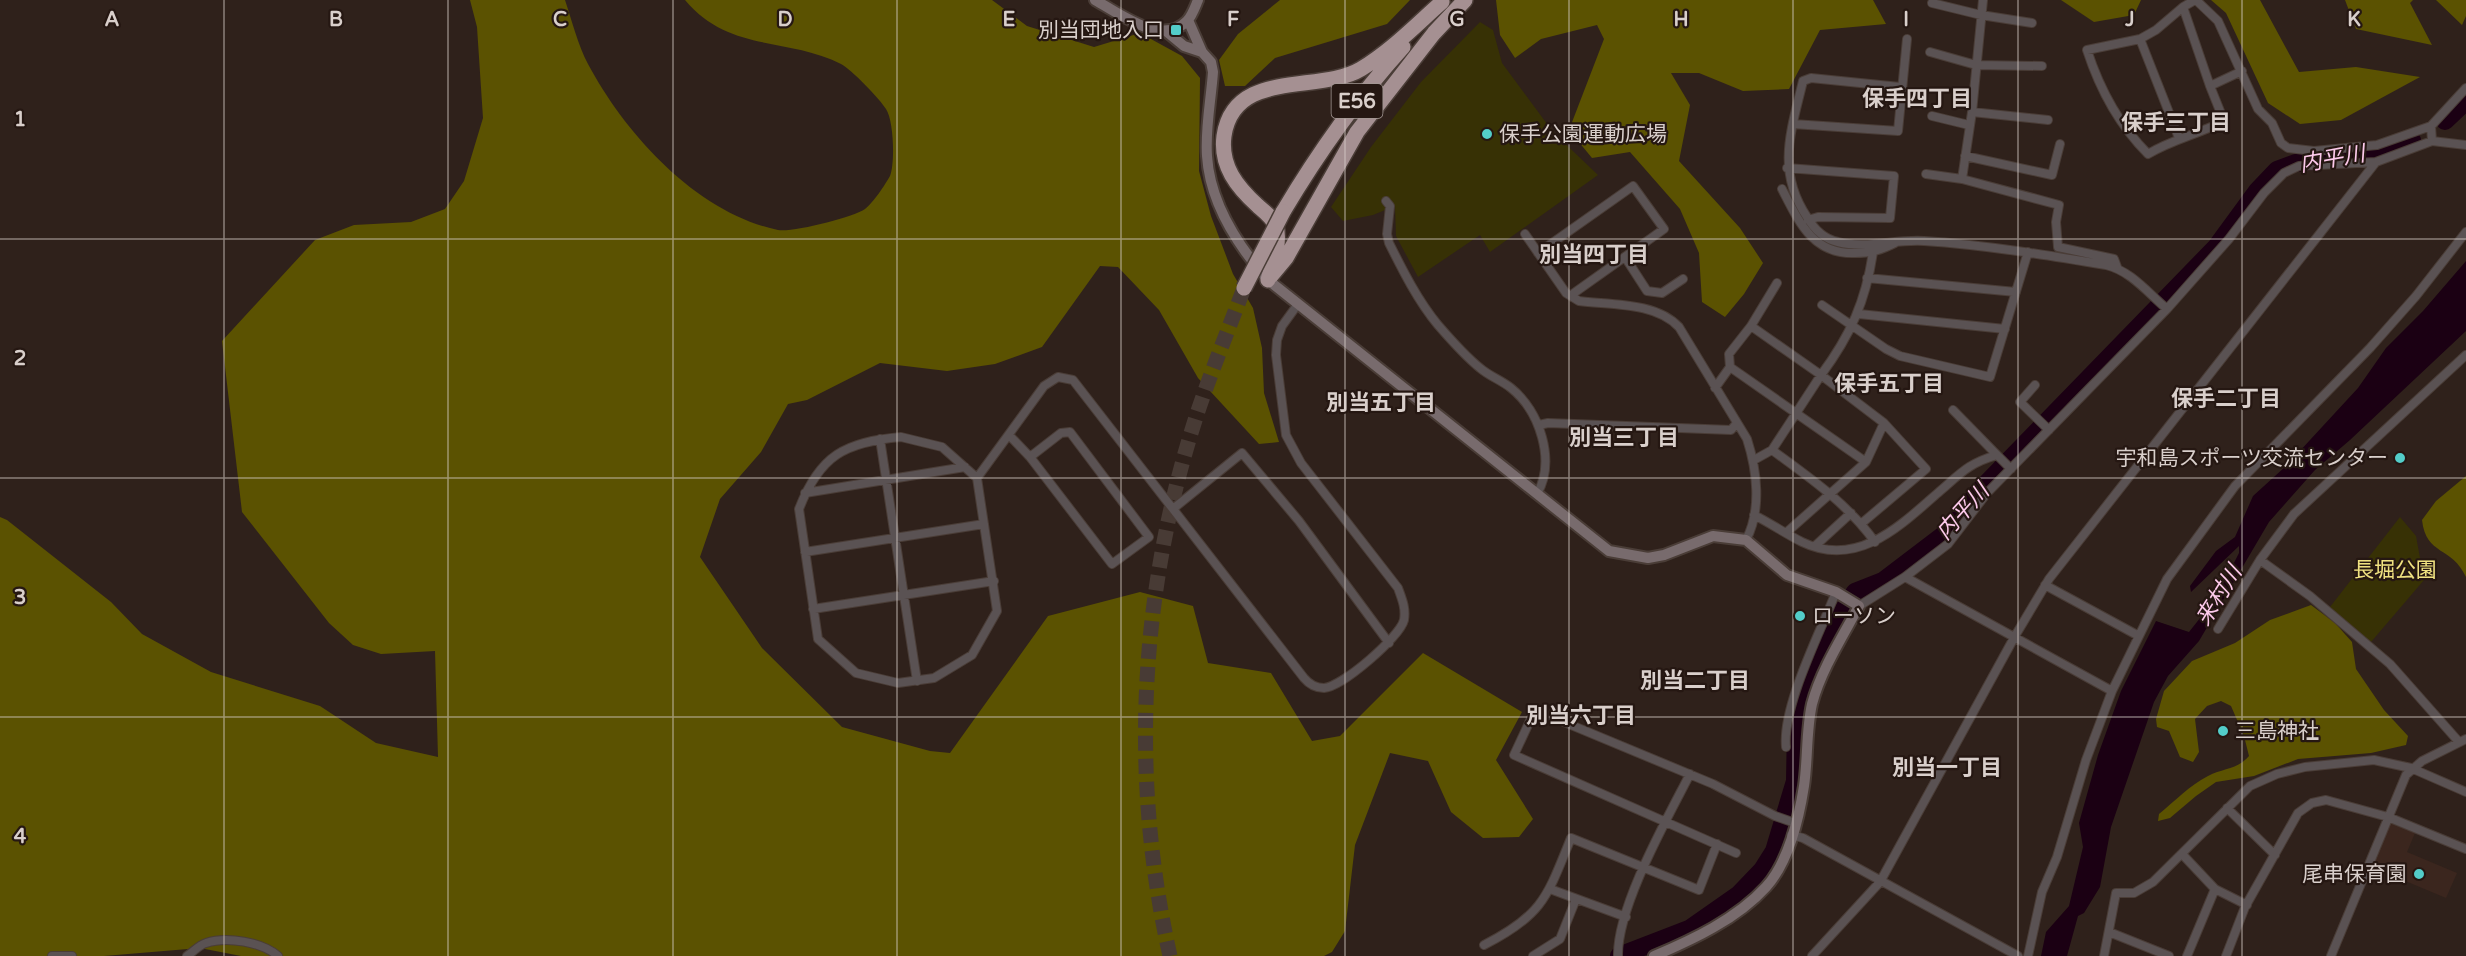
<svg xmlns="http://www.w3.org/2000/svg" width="2466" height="956" font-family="'Varela Round','Noto Sans JP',sans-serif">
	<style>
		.built { fill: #3b261e }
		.green { fill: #373105 }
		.forest { fill: #5b5201 }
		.water { fill: #1b0013 }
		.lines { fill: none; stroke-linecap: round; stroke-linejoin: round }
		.river { stroke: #1b0013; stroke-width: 18 }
		.highway-tunnel { stroke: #483b35; stroke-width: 15; stroke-dasharray: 15 8; stroke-linecap: butt }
		.street-casing { stroke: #4a3d37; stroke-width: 10 }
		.secondary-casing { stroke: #4a3d37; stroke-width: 14 }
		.highway-casing { stroke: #4a3d37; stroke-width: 18 }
		.street { stroke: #5a5253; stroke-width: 8 }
		.secondary { stroke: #786b6d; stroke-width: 10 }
		.highway { stroke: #a59092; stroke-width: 15 }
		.highway-bridge-casing { stroke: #4a3d37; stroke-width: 18; stroke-linecap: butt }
		.highway-bridge { stroke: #a59092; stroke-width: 15 }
		.grid { fill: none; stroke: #d9cfcb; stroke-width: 1.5; stroke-opacity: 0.55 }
		.poi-dot { fill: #53cdc9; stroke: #251712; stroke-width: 2 }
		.labels { text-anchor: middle; stroke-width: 4.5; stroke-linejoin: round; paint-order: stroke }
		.shield { fill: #251712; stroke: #a39894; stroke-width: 1.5 }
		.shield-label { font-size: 20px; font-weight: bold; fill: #d9cfcb }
		.poi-label { font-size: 21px; fill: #d9cfcb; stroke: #251712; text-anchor: end }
		.park-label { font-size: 21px; fill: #f0e281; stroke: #251712 }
		.neighbourhood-label { font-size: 22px; font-weight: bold; fill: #d9cfcb; stroke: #251712 }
		.water-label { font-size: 22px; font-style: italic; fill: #fdcaeb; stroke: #251712 }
		.grid-label { font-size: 20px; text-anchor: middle; font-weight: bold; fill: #d9cfcb; stroke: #251712; stroke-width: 4.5; stroke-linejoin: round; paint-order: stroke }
	</style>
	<rect width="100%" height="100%" fill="#2f211b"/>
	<path class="built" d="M2390,823L2415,833L2407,852L2457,873L2446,898L2372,867Z"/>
	<path class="green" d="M1480,22L1493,30L1502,63L1553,132L1598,175L1490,252L1480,235L1418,277L1396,236L1395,206L1373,215L1343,221L1331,207L1371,147L1421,82Z
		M2400,517L2416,536L2424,580L2371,642L2330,607Z"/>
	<path class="forest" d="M470,0H565C572,21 578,45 588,64C626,135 697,213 778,230C791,233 854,217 865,209C873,203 885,185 890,176C895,164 894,121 886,109C880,99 851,69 841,64C789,37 729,53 685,0H992L1027,26L1094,47L1140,33L1182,56L1200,78L1199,171L1211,216L1233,274L1253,308L1262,348L1264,393L1279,442L1259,444L1198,378L1159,310L1118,267L1100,266L1042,347L995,364L947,371L880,363L807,400L788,404L761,452L720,499L700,557L762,648L842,727L930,751L950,753L1048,616L1140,592L1193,606L1208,663L1271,673L1312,741L1340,736L1423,653L1522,712L1496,760L1533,819L1519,837L1483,838L1451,812L1428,761L1390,753L1355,845L1345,931L1332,952L1324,956H241L200,948L104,956H0V517L7,520L111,602L142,634L211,672L320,706L376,743L438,757L435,651L381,654L353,645L329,623L242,512L222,341L315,240L354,225L411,222L445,209L464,181L483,118L477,27Z
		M1280,0H1410L1387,24L1275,58L1245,86H1225L1219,60L1238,34Z
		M1496,0H1873L1886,24L1820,30L1789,89L1743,91L1699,73H1671L1690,105L1679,161L1740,228L1763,263L1744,294L1725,317L1702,302L1699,253L1680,209L1630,152L1592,158L1569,130L1604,39L1597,25L1541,39L1515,58L1500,35Z
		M2061,0H2141L2134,15L2094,22Z
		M2211,0H2260L2299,72L2356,67L2420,77L2341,120L2300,124L2268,103L2226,13Z
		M2345,0H2413L2410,3L2432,45L2356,29Z
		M2436,0H2466V16L2462,25Z
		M2466,476V577C2452,546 2426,556 2422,520L2436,501Z
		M2311,605L2335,623L2352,642L2356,669L2384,710L2408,736L2406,745L2371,753L2298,759L2254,776L2216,782L2196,796L2170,818L2158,821L2159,814C2175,801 2190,785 2208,776C2223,768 2237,770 2249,756L2244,736L2231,706L2221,701L2207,706L2195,719L2199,752L2193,762L2180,757L2169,731L2157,727L2156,719L2164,691L2192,661L2235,643L2270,620Z"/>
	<path class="water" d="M2466,261V331L2350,440L2315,470L2269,522L2199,641L2168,676L2154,702L2111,827L2100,887L2084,913L2078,916L2067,956H2041L2046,932L2069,906L2083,847L2079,823L2098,755L2121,691L2156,621L2189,632L2216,598L2239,553V546L2191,592L2190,586L2216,551L2235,537L2253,496L2286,466L2358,388L2386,348L2423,311Z"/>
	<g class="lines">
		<path class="river" d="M2445,121L2466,101
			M1619,956L1689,929L1739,894L1762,870L1774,851L1795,781L1796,725L1802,698L1838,618L1855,592L1883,581L1950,530L1977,493L2216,247L2257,191L2277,170L2296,163L2359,156L2412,140"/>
		<path class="highway-tunnel" d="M1170,956C1129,774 1140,585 1199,408C1213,367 1229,328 1244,288"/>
		<g class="street-casing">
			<path id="street" d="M2195,0L2183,7L2210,86
				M2196,0L2218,21L2258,109L2272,123L2281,143L2288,148L2314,151L2377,145L2431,126
				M1932,3L1981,15L2032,23
				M2140,39L2087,50C2100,90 2118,124 2148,154C2173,139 2199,134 2224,121L2210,86L2242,71
				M1930,52L1976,65L2042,66
				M1900,87L1811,78L1803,81C1791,131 1776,171 1807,217C1814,229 1824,239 1838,242C1866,249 1896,239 1924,241C1985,245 2046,255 2106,265C2131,271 2147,292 2167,309
				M1972,112L2048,120
				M1932,116L1969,125
				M1793,124L1898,131L1907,39
				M2179,138L2140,39L2156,30L2183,7
				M2432,141L2431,126L2466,88
				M1965,156L2052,175L2060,144
				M1787,168L1894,176L1890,218L1818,217L1808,220
				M1926,174L1962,179L2059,205L2056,222L2058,247L2114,259L2117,267
				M1962,179L1972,112L1983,0
				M1782,189C1799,222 1813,255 1855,253C1871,253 1881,250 1895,243
				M1386,201L1390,206L1387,234L1389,243C1403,271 1418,301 1438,325C1451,340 1465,356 1480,368C1489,376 1501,380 1511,388C1540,411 1556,461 1537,494
				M1525,234L1566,293L1579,301C1611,305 1656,302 1679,327L1747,439C1757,470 1762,510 1746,540
				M1538,253L1633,186L1664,229L1574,293L1572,297
				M1625,257L1647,291L1662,293L1683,279
				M1867,278L2016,292
				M1822,305L1886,349L1900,356L1990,377L2028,252
				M1859,314L2005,329
				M1751,326L1821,375C1850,336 1866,301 1873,252
				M1730,367L1866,462L1787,532
				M2035,385L2020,402L2049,430
				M1715,388L1730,367L1729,354L1751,326L1777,283
				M1953,410L1997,455
				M1539,425L1548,423L1731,430L1737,423
				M1009,435L1030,457L1112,564L1149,537L1070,432L1061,433L1030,457
				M901,437L942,447L977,478L997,611L972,655L934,678L898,683L856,673L818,639L799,509C820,455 845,442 901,437Z
				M880,439L917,681
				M1772,450C1810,478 1847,503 1875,542
				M1754,460L1772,450L1821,375L1884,423L1866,462
				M977,478L1044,386L1058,377L1073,380L1304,678C1309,684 1316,688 1324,688C1342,687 1400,637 1404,620C1406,608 1402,599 1398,588L1301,463L1286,435L1276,355L1277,340L1282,326L1298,304
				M805,493L965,467
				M1174,508L1242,453L1299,521L1389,643
				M1754,515C1770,523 1786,534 1802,542C1858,569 1901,525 1940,491C1961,473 1969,463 1997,455L2011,469
				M1862,523L1926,469L1884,423
				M1815,546L1851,513
				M805,552L984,524
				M2260,560L2294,514L2466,355
				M1905,577L2112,691
				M2045,585L2137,635
				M1859,606L1905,577L1948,544L1987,493L2167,309L2229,239L2264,193L2284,173L2299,166L2376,162
				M813,609L994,581
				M2218,629L2260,560L2310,596L2390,664L2459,742
				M1786,747C1782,706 1820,633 1836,592
				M2227,808L2275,855
				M1791,835L1803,838L2018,956
				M1736,853L1514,755L1535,710L1713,784L1775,816L1795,823
				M2182,854L2215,889L2247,905
				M1550,889L1626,917
				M2109,932L2169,956
				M1484,945C1543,915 1547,897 1571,838L1699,890L1717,844
				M52,956H72
				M187,956C193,952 199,945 206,943C227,936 262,942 278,956
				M1533,956L1560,939L1576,899
				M1618,956C1617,907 1667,819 1690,774
				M1812,956L1880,882L2015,636L2049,579L2376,162L2432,141L2466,145
				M2028,956L2042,892L2057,857L2086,760L2112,691L2167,579L2235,486L2370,348L2416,296L2466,232
				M2104,956L2116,893H2134L2153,882L2250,786L2277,774L2305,767L2374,760L2411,768L2466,792
				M2187,956L2215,889
				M2226,956L2245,907L2298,813L2312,803L2326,800L2388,817L2466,849
				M2331,956L2406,775L2422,761L2466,739"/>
		</g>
		<g class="secondary-casing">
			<path id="secondary" d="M1095,0C1119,13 1162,47 1187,21C1192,16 1195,7 1198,0
				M1167,32L1184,46L1202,52L1188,20
				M1202,52L1211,62L1213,72C1211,100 1205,129 1207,156C1210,203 1238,246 1268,280L1609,551L1648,558L1664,555L1713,536L1746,540L1787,575L1836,592L1859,606C1843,636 1821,670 1812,704C1806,731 1808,759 1804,786C1799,818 1788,863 1766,887C1737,919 1692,940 1654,956"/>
		</g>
		<g class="highway-casing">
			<path id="highway" d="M1283,212C1318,153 1357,98 1403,47
				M1271,276L1286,258L1357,132L1434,33L1465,0
				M1268,280C1272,264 1281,243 1276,226C1273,218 1265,212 1258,206C1237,187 1220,166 1224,136C1234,68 1319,94 1361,69C1391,51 1416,25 1442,2"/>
		</g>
		<use href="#street" class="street"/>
		<use href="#secondary" class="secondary"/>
		<use href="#highway" class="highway"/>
		<g class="highway-bridge-casing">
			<path id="highway-bridge" d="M1244,288L1283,212"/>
		</g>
		<use href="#highway-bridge" class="highway-bridge"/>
	</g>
	<path class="grid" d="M224,0V956M448,0V956M673,0V956M897,0V956M1121,0V956M1345,0V956M1569,0V956M1793,0V956M2018,0V956M2242,0V956M0,239H2466M0,478H2466M0,717H2466"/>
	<g class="poi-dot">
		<rect x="1170" y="24" width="12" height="12" rx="3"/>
		<circle cx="1487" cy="134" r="6"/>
		<circle cx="2400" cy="458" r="6"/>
		<circle cx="1800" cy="616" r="6"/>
		<circle cx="2223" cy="731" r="6"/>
		<circle cx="2419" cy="874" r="6"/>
	</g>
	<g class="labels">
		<rect class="shield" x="1331.5" y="84" width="51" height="34" rx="4.5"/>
		<g class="shield-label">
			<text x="1357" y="108">E56</text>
		</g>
		<g class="poi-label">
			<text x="1164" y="37">別当団地入口</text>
			<text x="1499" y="141" text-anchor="start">保手公園運動広場</text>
			<text x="2388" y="465">宇和島スポーツ交流センター</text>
			<text x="1812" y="623" text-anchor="start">ローソン</text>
			<text x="2235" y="738" text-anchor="start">三島神社</text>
			<text x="2407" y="881">尾串保育園</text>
		</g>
		<g class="park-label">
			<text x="2395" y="577">長堀公園</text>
		</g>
		<g class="neighbourhood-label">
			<text x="1917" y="106">保手四丁目</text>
			<text x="2176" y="130">保手三丁目</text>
			<text x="1594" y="262">別当四丁目</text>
			<text x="1889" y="391">保手五丁目</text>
			<text x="2226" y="406">保手二丁目</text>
			<text x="1381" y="410">別当五丁目</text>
			<text x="1624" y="445">別当三丁目</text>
			<text x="1695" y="688">別当二丁目</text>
			<text x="1581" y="723">別当六丁目</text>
			<text x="1947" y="775">別当一丁目</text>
		</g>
		<g class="water-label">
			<text transform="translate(2332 158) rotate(-10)" y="8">内平川</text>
			<text transform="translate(1962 511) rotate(-48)" y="8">内平川</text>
			<text transform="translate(2218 595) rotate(-58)" y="8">来村川</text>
		</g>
	</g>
	<g class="grid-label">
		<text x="112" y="26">A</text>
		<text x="336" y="26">B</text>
		<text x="560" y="26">C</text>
		<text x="785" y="26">D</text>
		<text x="1009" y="26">E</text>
		<text x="1233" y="26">F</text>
		<text x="1457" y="26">G</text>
		<text x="1681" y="26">H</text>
		<text x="1906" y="26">I</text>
		<text x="2130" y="26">J</text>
		<text x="2354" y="26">K</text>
		<text x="20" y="126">1</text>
		<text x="20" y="365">2</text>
		<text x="20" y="604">3</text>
		<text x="20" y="843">4</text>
	</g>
</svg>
